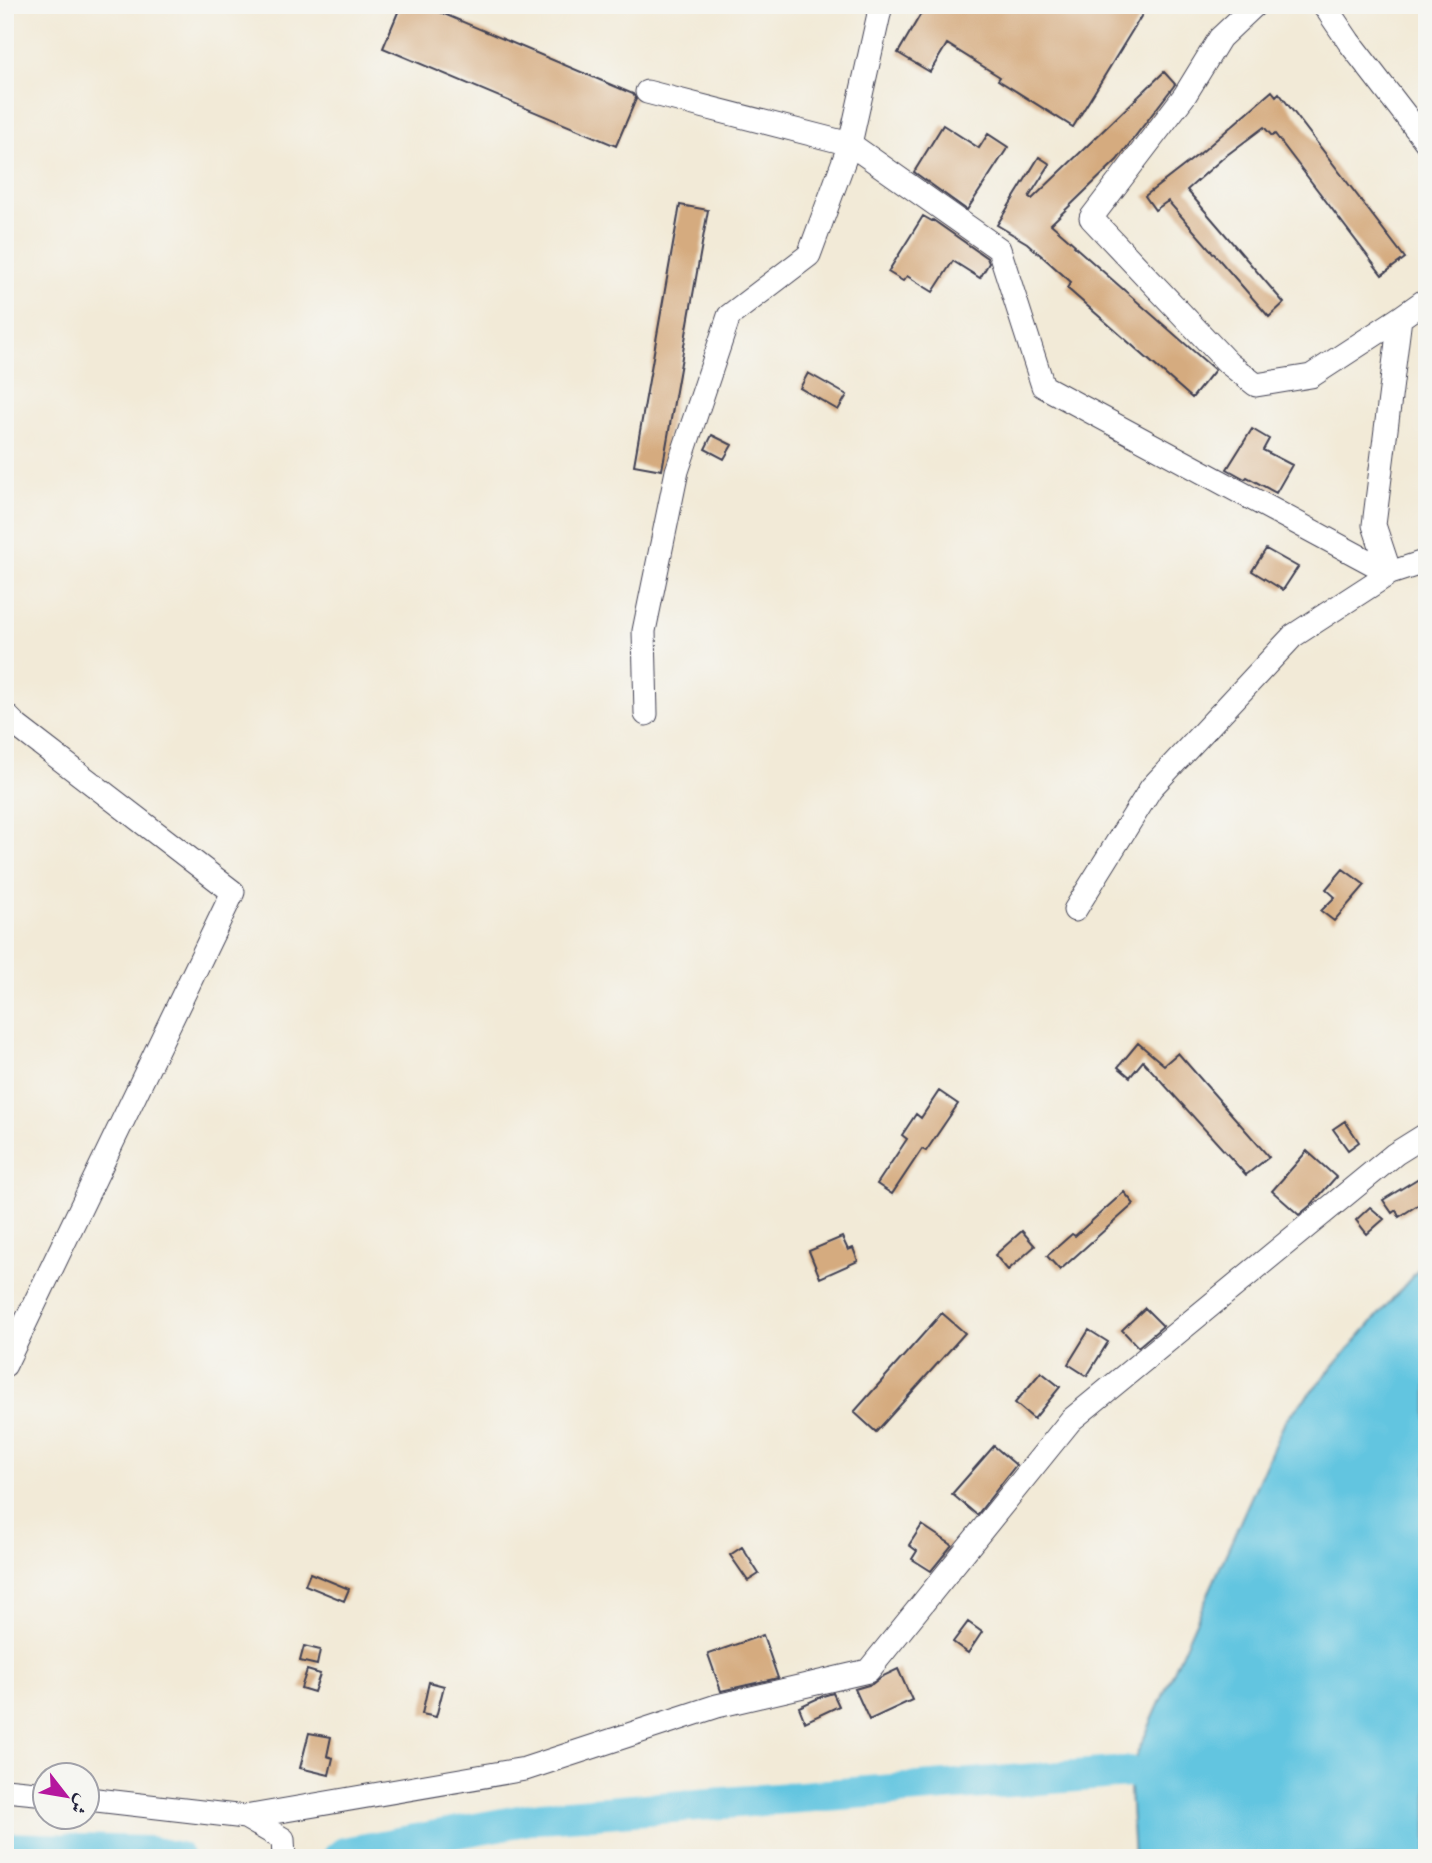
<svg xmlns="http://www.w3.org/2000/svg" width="1432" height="1863" font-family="'Gentium Book Plus',Amiri,serif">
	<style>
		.water { fill: #62c5e0; stroke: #42748e; stroke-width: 2 }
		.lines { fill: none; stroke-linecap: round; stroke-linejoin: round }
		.river { stroke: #62c5e0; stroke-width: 32 }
		.building { fill: #d5ab7f }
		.minor-casing { stroke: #414052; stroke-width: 25 }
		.minor { stroke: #fff; stroke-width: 23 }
	</style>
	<rect width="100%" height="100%" fill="#f6f6f2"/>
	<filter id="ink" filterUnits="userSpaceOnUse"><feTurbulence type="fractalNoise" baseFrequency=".0143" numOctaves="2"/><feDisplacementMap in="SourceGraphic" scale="14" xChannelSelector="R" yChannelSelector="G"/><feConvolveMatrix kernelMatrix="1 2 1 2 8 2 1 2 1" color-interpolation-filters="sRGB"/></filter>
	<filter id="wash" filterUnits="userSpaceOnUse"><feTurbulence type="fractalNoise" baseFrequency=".00686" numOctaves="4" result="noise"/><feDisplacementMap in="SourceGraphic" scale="28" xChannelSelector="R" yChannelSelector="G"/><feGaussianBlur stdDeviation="1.57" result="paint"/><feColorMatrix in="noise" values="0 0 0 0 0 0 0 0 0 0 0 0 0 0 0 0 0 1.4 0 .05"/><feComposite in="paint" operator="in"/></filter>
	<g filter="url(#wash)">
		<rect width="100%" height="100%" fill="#f2ead7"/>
		<path class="water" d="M1425,1262H1427V1858H1134L1129,1772L1285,1421Z"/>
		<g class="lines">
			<path class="river" d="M5,1848L149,1852L178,1858
				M338,1858L344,1853L541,1817L1129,1772"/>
		</g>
		<g id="blocks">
			<path class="building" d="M401,5H423L633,94L636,99L616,146L383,48Z
				M926,5H1148L1073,127L998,80L1000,77L947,44L930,72L898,53Z
				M1164,72L1175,84L1173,87L1117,160L1051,224L1075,245L1074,246L1215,370L1192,398L1067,288L1071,282L1027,243L997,225L1039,157L1050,164L1029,197L1032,199Z
				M1272,91L1276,96L1279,93L1405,258L1382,275L1275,134L1272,136L1264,127L1223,158L1187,190L1284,303L1269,317L1168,201L1155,210L1145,196L1203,151Z
				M943,125L979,148L988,134L1008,147L967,210L914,172Z
				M680,205L708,210L662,470L634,465Z
				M923,216L932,221L933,220L987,258L989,263L980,278L953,261L933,292L907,276L903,281L888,272Z
				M808,373L847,395L838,410L800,388Z
				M1252,429L1269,439L1263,450L1292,465L1276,493L1247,477L1245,479L1227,469Z
				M712,435L732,445L724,459L705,449Z
				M1266,549L1298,567L1283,590L1252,571Z
				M1343,869L1365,885L1334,921L1321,911L1335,897L1326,889Z
				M1138,1043L1164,1065L1178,1053L1269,1157L1246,1175L1143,1061L1130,1077L1118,1067Z
				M939,1091L958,1104L926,1151L922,1149L892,1194L877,1184L907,1139L902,1135L916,1114L921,1118Z
				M1345,1121L1359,1142L1348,1150L1333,1129Z
				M1307,1151L1336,1177L1311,1205L1299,1215L1272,1191Z
				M1427,1173V1199L1399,1217L1396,1210L1392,1213L1383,1200Z
				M1124,1192L1134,1204L1060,1270L1047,1256L1072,1234L1075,1236Z
				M1370,1207L1384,1219L1367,1234L1356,1220Z
				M1022,1231L1035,1246L1008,1270L995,1255Z
				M842,1237L848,1250L853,1248L858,1261L820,1278L809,1251Z
				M1145,1308L1163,1326L1138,1347L1122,1330Z
				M942,1313L965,1333L876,1432L854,1412Z
				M1089,1330L1108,1342L1087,1376L1068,1364Z
				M1041,1372L1060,1387L1034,1419L1015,1403Z
				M994,1446L1016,1465L977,1515L952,1494Z
				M922,1525L952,1545L931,1571L912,1559L917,1551L909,1545Z
				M742,1547L759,1574L748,1581L730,1555Z
				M310,1573L349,1589L344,1601L305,1585Z
				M968,1622L982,1632L968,1653L953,1642Z
				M763,1635L778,1678L721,1691L708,1654Z
				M304,1646L320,1650L317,1665L300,1661Z
				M898,1669L912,1700L869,1720L855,1689L872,1684L881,1677Z
				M307,1670L320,1674L314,1692L301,1688Z
				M429,1682L444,1686L436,1717L422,1714Z
				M833,1693L839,1706L805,1722L799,1707L823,1696Z
				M309,1733L331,1737L327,1756L333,1758L329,1775L300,1768Z"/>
		</g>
	</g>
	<g filter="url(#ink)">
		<use href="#blocks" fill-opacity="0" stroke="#414052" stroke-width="2"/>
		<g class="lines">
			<g class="minor-casing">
				<path id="minor" d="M1255,5L1220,38L1185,95L1091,218L1228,363L1256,385L1311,376L1400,318L1427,299
					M1324,5L1349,42L1427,143
					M647,92L850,144L999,249L1043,386L1390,573L1293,636L1151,788L1075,910
					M1400,318L1374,525L1390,573L1427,561
					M5,714L17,726L233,892L5,1365
					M646,714L644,631L677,471L729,316L809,255L850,144L881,5
					M5,1790L46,1794
					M88,1799L245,1817L283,1839L284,1858
					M245,1817L525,1769L717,1706L868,1671L1071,1420L1395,1154L1427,1134"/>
			</g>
			<use href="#minor" class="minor"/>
		</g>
	</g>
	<rect width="1432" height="1863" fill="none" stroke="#f6f6f2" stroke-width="28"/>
	<g transform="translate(66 1796) rotate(121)"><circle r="33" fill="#f6f6f2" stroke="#a1a1a9" stroke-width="2"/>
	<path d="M0-5L12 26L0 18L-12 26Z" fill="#b5179e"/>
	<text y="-10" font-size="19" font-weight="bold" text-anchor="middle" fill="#22223b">ش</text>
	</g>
</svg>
